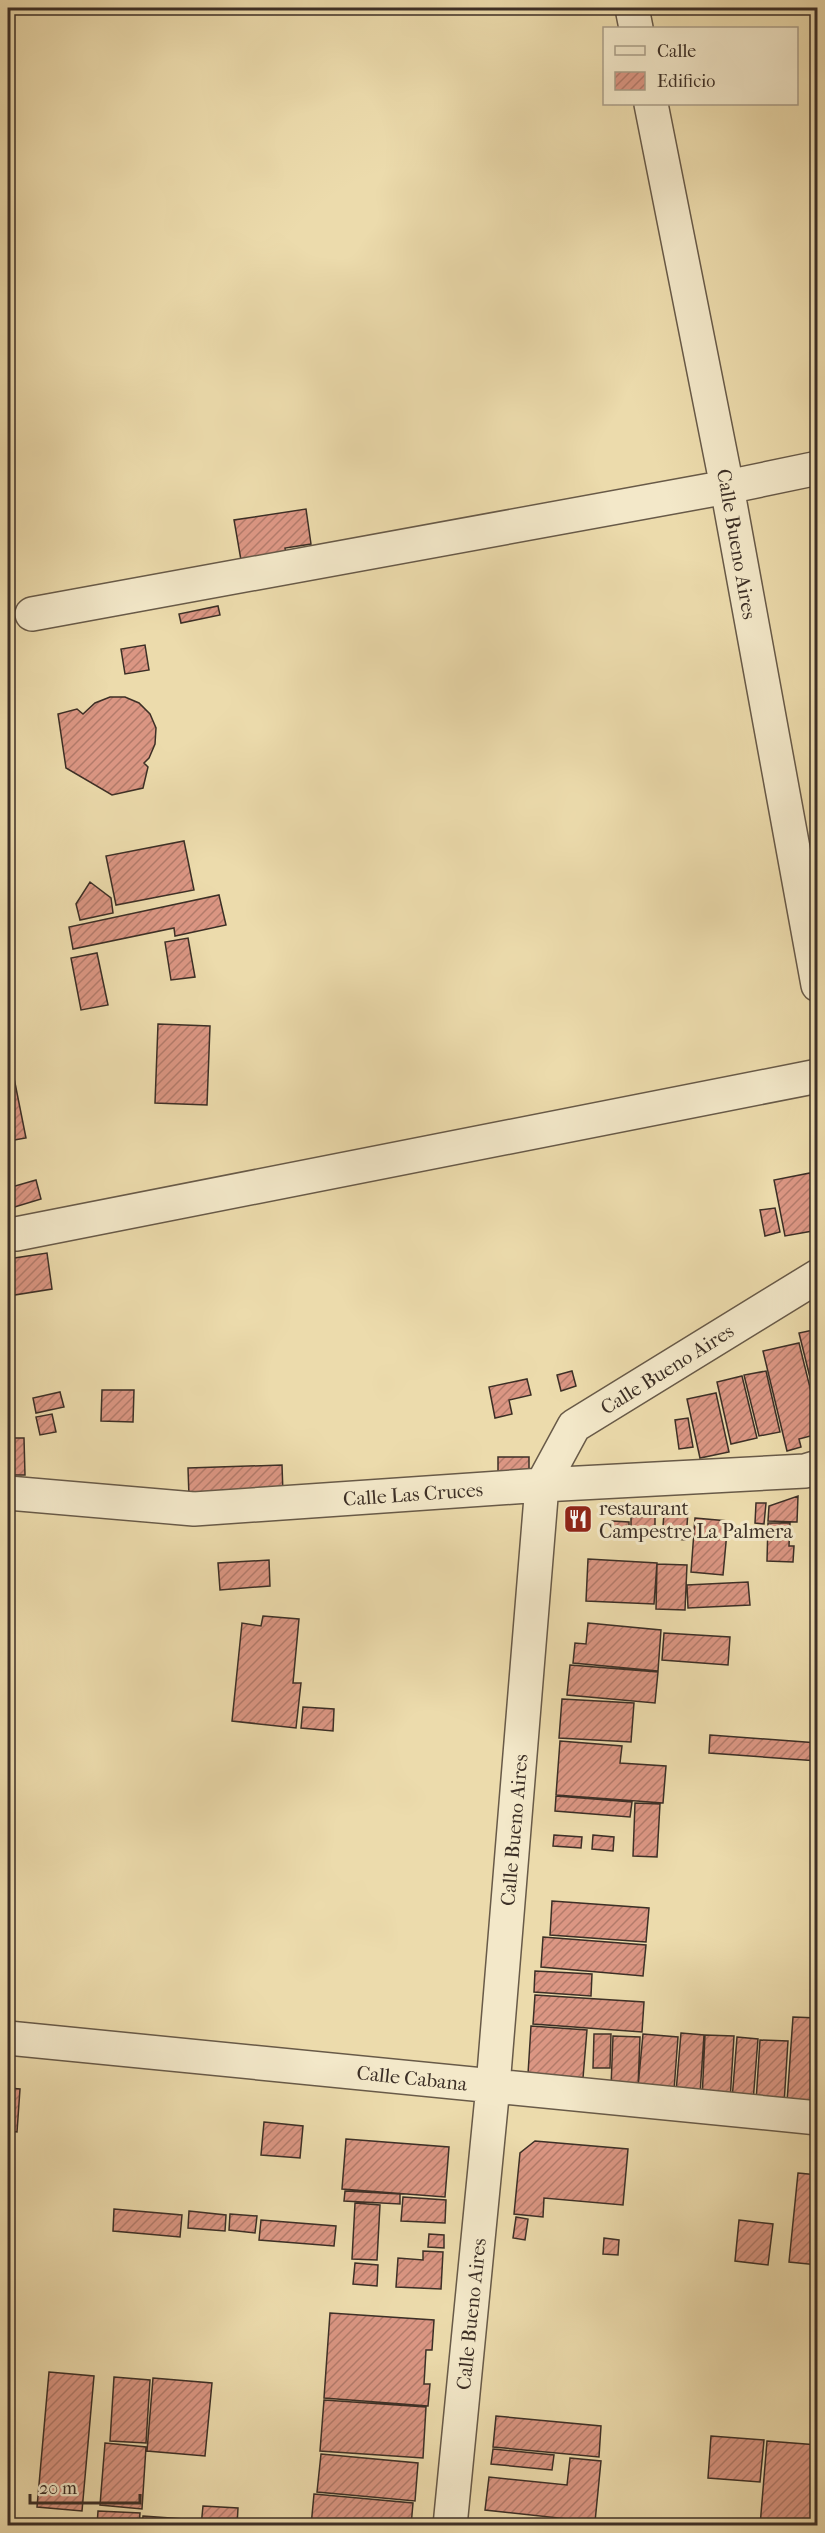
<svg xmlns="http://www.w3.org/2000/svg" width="825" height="2533" font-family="'IM FELL French Canon',serif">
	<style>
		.building { fill: url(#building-hatch); stroke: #3c2f26; stroke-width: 1.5 }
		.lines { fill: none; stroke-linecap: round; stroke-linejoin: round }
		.minor-casing { stroke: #685a48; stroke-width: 36 }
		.minor { stroke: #f3e8c9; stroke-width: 33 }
		.labels { text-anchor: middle; stroke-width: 6; stroke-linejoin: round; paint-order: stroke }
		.street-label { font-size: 20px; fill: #3c2f26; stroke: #f3e8c9 }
		.poi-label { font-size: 20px; fill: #3c2f26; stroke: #f3e8c9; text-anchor: start }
	</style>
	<defs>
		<pattern id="building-hatch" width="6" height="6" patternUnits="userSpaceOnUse" patternTransform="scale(1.5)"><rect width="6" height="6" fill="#db9683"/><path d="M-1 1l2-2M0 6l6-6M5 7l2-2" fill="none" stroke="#b37b6b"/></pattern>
	</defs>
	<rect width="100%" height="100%" fill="#ecdbac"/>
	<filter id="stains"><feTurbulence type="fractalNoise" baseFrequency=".00333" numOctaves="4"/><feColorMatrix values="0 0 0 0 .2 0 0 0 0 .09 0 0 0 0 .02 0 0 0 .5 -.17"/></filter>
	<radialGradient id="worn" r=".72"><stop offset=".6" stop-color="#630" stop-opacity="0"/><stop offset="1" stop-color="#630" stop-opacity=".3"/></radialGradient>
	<path class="building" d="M306,509L311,544L285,548L287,558L242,566L234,520Z
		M218,606L220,615L181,623L179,614Z
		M145,645L149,670L125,674L121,649Z
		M110,697H125L139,703L150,714L156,728L155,744L149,758L144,763L148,767L143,788L112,795L66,768L58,714L77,709L83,714L95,703Z
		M184,841L194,890L116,905L106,856Z
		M90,882L111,898L113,913L80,920L76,904Z
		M219,895L226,925L175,936L174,928L73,949L69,927Z
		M188,938L195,977L171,980L165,942Z
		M97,953L108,1005L81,1010L71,958Z
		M158,1024L210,1026L207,1105L155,1103Z
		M13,1073L26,1138L8,1141V1074Z
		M810,1173L818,1213V1230L785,1236L774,1180Z
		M36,1180L41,1199L8,1209V1188Z
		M775,1208L780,1232L765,1236L760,1210Z
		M47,1253L52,1289L8,1296V1259Z
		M818,1329V1410L799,1333Z
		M799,1343L818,1420V1434L799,1439L801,1447L787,1451L763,1351Z
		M572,1371L576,1386L561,1391L557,1375Z
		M766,1371L780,1432L759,1436L744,1375Z
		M742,1376L757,1438L731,1444L717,1382Z
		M527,1379L531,1395L509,1400L512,1414L495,1418L489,1387Z
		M102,1390H134L133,1422L101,1421Z
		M60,1392L64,1407L36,1413L33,1398Z
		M716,1393L729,1452L700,1458L687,1399Z
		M52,1414L56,1432L40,1435L36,1417Z
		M688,1418L693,1447L679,1449L675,1420Z
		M8,1438H24L25,1475H8Z
		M498,1457H529V1473H498Z
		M282,1465L283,1494L189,1497L188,1468Z
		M798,1496L797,1522L768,1521L769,1506Z
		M756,1503H766L764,1524L755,1523Z
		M688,1511L686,1540L662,1538L664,1514Z
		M655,1516V1532H631V1517Z
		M695,1518L728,1521L723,1575L691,1572Z
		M612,1521L629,1522V1532H612Z
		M768,1523H790L789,1546H794L793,1562L767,1561Z
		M588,1559L657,1563L654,1604L586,1601Z
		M269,1560L270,1586L220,1590L218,1563Z
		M657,1564L687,1565L685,1610L656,1609Z
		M814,1567H818V1587H814Z
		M748,1582L750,1605L688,1608L687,1585Z
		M263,1616L299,1619L293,1683H301L296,1728L232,1721L242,1623L261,1626Z
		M588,1623L661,1630L658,1671L573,1663L575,1643L586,1644Z
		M664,1633L730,1637L728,1665L662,1660Z
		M570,1665L658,1672L655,1703L567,1695Z
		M562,1699L634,1703L631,1742L559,1738Z
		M303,1707L334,1709L333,1731L301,1728Z
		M710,1735L818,1743V1761L709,1753Z
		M560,1741L622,1746L620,1763L666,1766L663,1803L556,1795Z
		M556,1796L632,1802L630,1817L555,1811Z
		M635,1803L660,1804L657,1857L633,1856Z
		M554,1835L582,1837L581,1848L553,1846Z
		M593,1835L614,1837L613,1851L592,1849Z
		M552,1901L649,1908L646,1942L550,1935Z
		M543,1937L646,1945L643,1976L541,1967Z
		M535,1971L592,1974L591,1996L534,1992Z
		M535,1995L644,2002L642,2032L533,2024Z
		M793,2017L818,2018V2105L787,2102Z
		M531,2026L587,2030L583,2078L528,2074Z
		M681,2033L704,2035L700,2094L676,2092Z
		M594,2034H611L610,2068H593Z
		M643,2034L678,2037L674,2090L638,2087Z
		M705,2035L734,2036L730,2101L702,2100Z
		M613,2036L640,2037L638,2088L611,2087Z
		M737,2037L758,2039L753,2102L732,2100Z
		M760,2040L788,2041L784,2104L756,2102Z
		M8,2088L20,2089L17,2132L8,2131Z
		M264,2122L303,2126L300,2158L261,2155Z
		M346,2139L449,2147L445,2197L342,2189Z
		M535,2141L628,2149L623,2205L544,2198L543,2217L514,2214L520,2153Z
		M798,2173L818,2175V2265L789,2262Z
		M345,2191L400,2194V2204L344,2201Z
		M403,2197L446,2200L445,2223L401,2221Z
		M355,2203L380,2205L377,2260L352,2259Z
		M114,2209L182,2215L180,2237L113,2231Z
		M189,2211L226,2215L225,2231L188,2228Z
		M230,2214L257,2216L255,2233L229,2230Z
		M516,2217L528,2219L525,2240L513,2238Z
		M261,2220L336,2226L334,2246L259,2240Z
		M739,2220L773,2224L768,2265L735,2261Z
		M429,2234L444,2235V2248L428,2247Z
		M604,2238L619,2240L618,2255L603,2254Z
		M423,2251L443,2252L441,2289L396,2287L398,2258L423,2260Z
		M355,2263L378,2265L377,2286L353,2284Z
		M330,2313L434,2320L432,2350H426L424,2384H430L428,2406L324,2398Z
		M49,2372L94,2376L82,2511L37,2507Z
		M114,2377L150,2380L146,2443L110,2441Z
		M153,2378L212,2383L205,2456L147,2451Z
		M324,2400L426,2407L423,2458L320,2451Z
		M496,2416L601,2426L599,2457L493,2447Z
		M711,2436L764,2440L760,2482L708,2478Z
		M767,2441L818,2445L813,2526H760Z
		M105,2443L146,2447L142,2509L100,2505Z
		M493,2449L554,2455L552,2470L491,2464Z
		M321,2454L418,2463L415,2501L317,2492Z
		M570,2458L601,2461L595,2522L485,2510L489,2477L567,2485Z
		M817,2489L818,2526H814Z
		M314,2494L413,2503L411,2526H311Z
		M203,2506L238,2508L237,2526H201Z
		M98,2511L140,2513L139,2526H97Z
		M143,2516L198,2520V2526H142Z"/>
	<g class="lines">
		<g class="minor-casing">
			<path id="minor" d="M632,8L636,28
				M651,104L727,487L818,985
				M32,614L727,487L818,468
				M16,1234L818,1076
				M8,1493L194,1509L542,1485L805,1471L818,1467
				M8,2038L818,2118
				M450,2526L493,2086L542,1485L574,1426L818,1276"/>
		</g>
		<use href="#minor" class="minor"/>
	</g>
	<defs>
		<g id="restaurant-square" transform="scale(1.5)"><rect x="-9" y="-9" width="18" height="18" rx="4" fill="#8f2418" stroke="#f3e8c9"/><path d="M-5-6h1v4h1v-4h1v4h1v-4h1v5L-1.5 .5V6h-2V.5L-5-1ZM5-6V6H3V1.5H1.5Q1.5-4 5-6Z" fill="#fff"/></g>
	</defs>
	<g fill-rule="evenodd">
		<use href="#restaurant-square" x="578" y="1519"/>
	</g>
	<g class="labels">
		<g class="street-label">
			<text transform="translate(737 544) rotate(80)" y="7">Calle Bueno Aires</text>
			<text transform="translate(667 1369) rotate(-32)" y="7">Calle Bueno Aires</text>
			<text transform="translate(413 1494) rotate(-4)" y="7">Calle Las Cruces</text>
			<text transform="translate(514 1830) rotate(-85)" y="7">Calle Bueno Aires</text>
			<text transform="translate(412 2078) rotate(6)" y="7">Calle Cabana</text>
			<text transform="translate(471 2314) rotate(-84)" y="7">Calle Bueno Aires</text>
		</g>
		<g class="poi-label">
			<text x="599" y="1515">restaurant<tspan x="599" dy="23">Campestre La Palmera</tspan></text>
		</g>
	</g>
	<rect width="825" height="2533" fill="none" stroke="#ecdbac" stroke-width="30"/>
	<rect x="9" y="9" width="807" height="2515" fill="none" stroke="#3c2f26" stroke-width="3"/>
	<rect x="15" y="15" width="795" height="2503" fill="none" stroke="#3c2f26" stroke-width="1.5"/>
	<rect x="603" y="27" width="195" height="78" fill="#f3e8c9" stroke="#aa9e88" stroke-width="1.5"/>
	<rect x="615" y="46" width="30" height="9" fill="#f3e8c9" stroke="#aa9e88" stroke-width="1.5"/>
	<text x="657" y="57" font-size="18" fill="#3c2f26">Calle</text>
	<rect x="615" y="72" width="30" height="18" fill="url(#building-hatch)" stroke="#aa9e88" stroke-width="1.5"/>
	<text x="657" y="87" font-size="18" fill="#3c2f26">Edificio</text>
	<path d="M30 2494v9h110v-9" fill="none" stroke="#3c2f26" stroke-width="3"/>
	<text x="39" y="2494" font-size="18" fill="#3c2f26" stroke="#f3e8c9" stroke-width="4.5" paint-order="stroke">20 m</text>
	<rect width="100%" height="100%" filter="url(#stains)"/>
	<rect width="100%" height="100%" fill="url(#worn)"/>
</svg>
